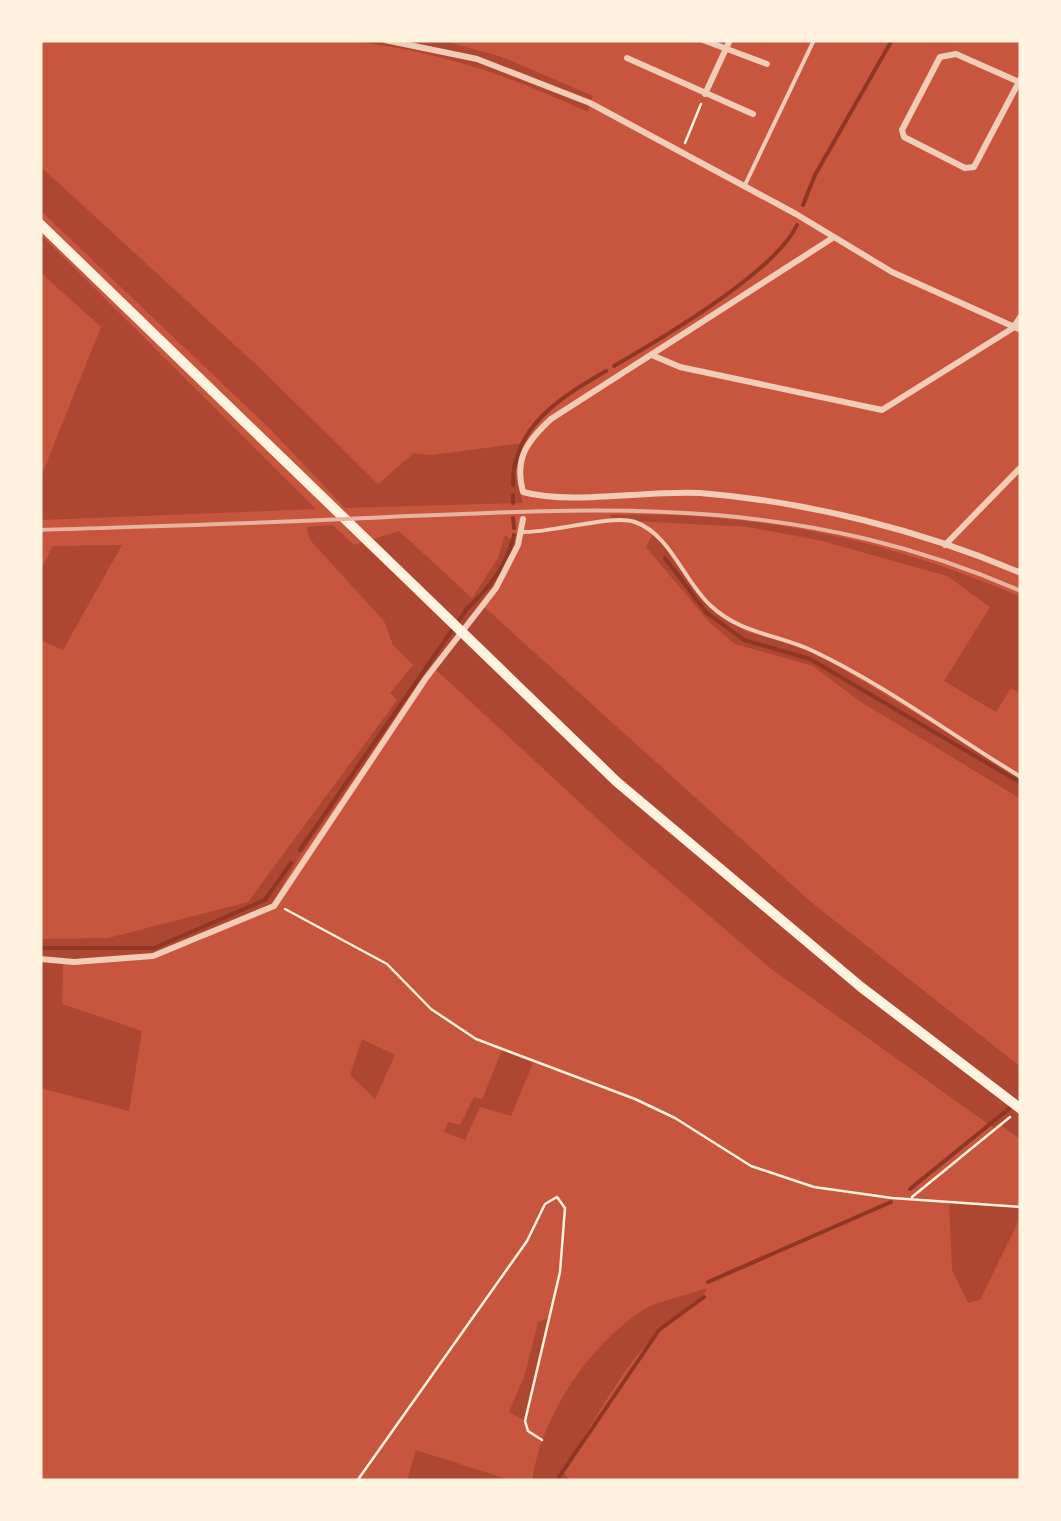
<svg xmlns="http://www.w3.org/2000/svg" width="1061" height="1521" font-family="'DM Sans',sans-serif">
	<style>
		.green { fill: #ae4732 }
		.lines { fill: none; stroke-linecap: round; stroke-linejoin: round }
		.stream { stroke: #8f3625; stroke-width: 4 }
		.path { stroke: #fff3e0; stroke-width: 2.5 }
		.service { stroke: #f1ccb7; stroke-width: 4 }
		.minor { stroke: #f1ccb7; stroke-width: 6 }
		.secondary { stroke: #fff3e0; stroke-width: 10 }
		.rail { stroke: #e9b49f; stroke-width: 4 }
	</style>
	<rect width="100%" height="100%" fill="#c8553d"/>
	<path class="green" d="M340,40L445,41L502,57L593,96L588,112C503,73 433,49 340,40Z
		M40,166L262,370L378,484L414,453L432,455L523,443L515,473L523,503L345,508L270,429L40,210Z
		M40,234L316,509L40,520V479L101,327L40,272Z
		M609,515C754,510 888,540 1021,597V694L1011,688L996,712L944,681L990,607L947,576L822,541L749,527L614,520Z
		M333,525L354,545L399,531L472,598L498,558L505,535L517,543L496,588L481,604L811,902L1021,1067V1140L1001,1125L995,1129L770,968L614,834L433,667L298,859L272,904L197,942L153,956L63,962L62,1004L142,1031L129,1111L40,1088V939L108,938L248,902L397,700L390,693L413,665L393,645L384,621L310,540L306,527Z
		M654,532L710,605L745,631L811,650L1021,777V799L861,702L813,666L735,644L709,622L646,547Z
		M122,545L63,650L40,640V571L53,546Z
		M362,1039L395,1055L375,1099L350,1075Z
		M502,1050L533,1063L511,1116L480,1107L465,1140L444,1132L448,1122L460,1125L474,1097L482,1099Z
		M949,1201L1021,1207V1216L980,1300L968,1303L952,1270Z
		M707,1288C701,1308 675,1316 661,1329C625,1362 590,1429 563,1471L570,1481H532C541,1417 586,1349 640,1312C658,1300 686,1296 707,1288Z
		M549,1318L525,1421L509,1412L525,1374L538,1322Z
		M416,1450L513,1481H407Z"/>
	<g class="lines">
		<path class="stream" d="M803,205L815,175L892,40
			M614,366C661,339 775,272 797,225
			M513,485C512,427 561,397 606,371
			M513,495V503
			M513,518L514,528
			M665,558L706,612L744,640L810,659L1021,783
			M300,850L466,610C489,588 507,566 514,535
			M40,948H154L265,900L291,863
			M910,1189L1011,1107
			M708,1282L891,1202
			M559,1477L659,1330L704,1297"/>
		<path class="path" d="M685,143L701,104
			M285,909L387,964L431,1009L476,1039L635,1099L675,1118L751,1166L814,1187L892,1198L1021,1207
			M912,1197L1010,1117
			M357,1481L527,1241L545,1204L557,1197L565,1208L560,1272L525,1421L528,1431L542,1440"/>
		<path class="service" d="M744,187L814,40
			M522,532C553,533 611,514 635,522C670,534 684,581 710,605C740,634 777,634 813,651C885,685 953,736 1021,777"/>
		<path class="minor" d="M385,40L477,59L590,103L796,214L892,272L1021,330
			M703,40L767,64
			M627,58L753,114
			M1019,82L956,54L940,57L902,130L904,137L965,168L974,167L1021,78
			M705,94L730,40
			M831,239L551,419C527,441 514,459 523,492C570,505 649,490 700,493C809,502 921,530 1021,573
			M654,356L680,367L882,410L1013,328L1021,316
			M945,545L1021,467
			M40,959L74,962L153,956L274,906L426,678L496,588L518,545L523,519"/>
		<path class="secondary" d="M40,224L617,782L861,987L1021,1109"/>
		<path class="rail" d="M40,530C156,526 272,523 388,517C621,507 802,496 1021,591"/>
	</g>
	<rect width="1061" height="1521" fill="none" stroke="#fff3e0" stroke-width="85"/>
</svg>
